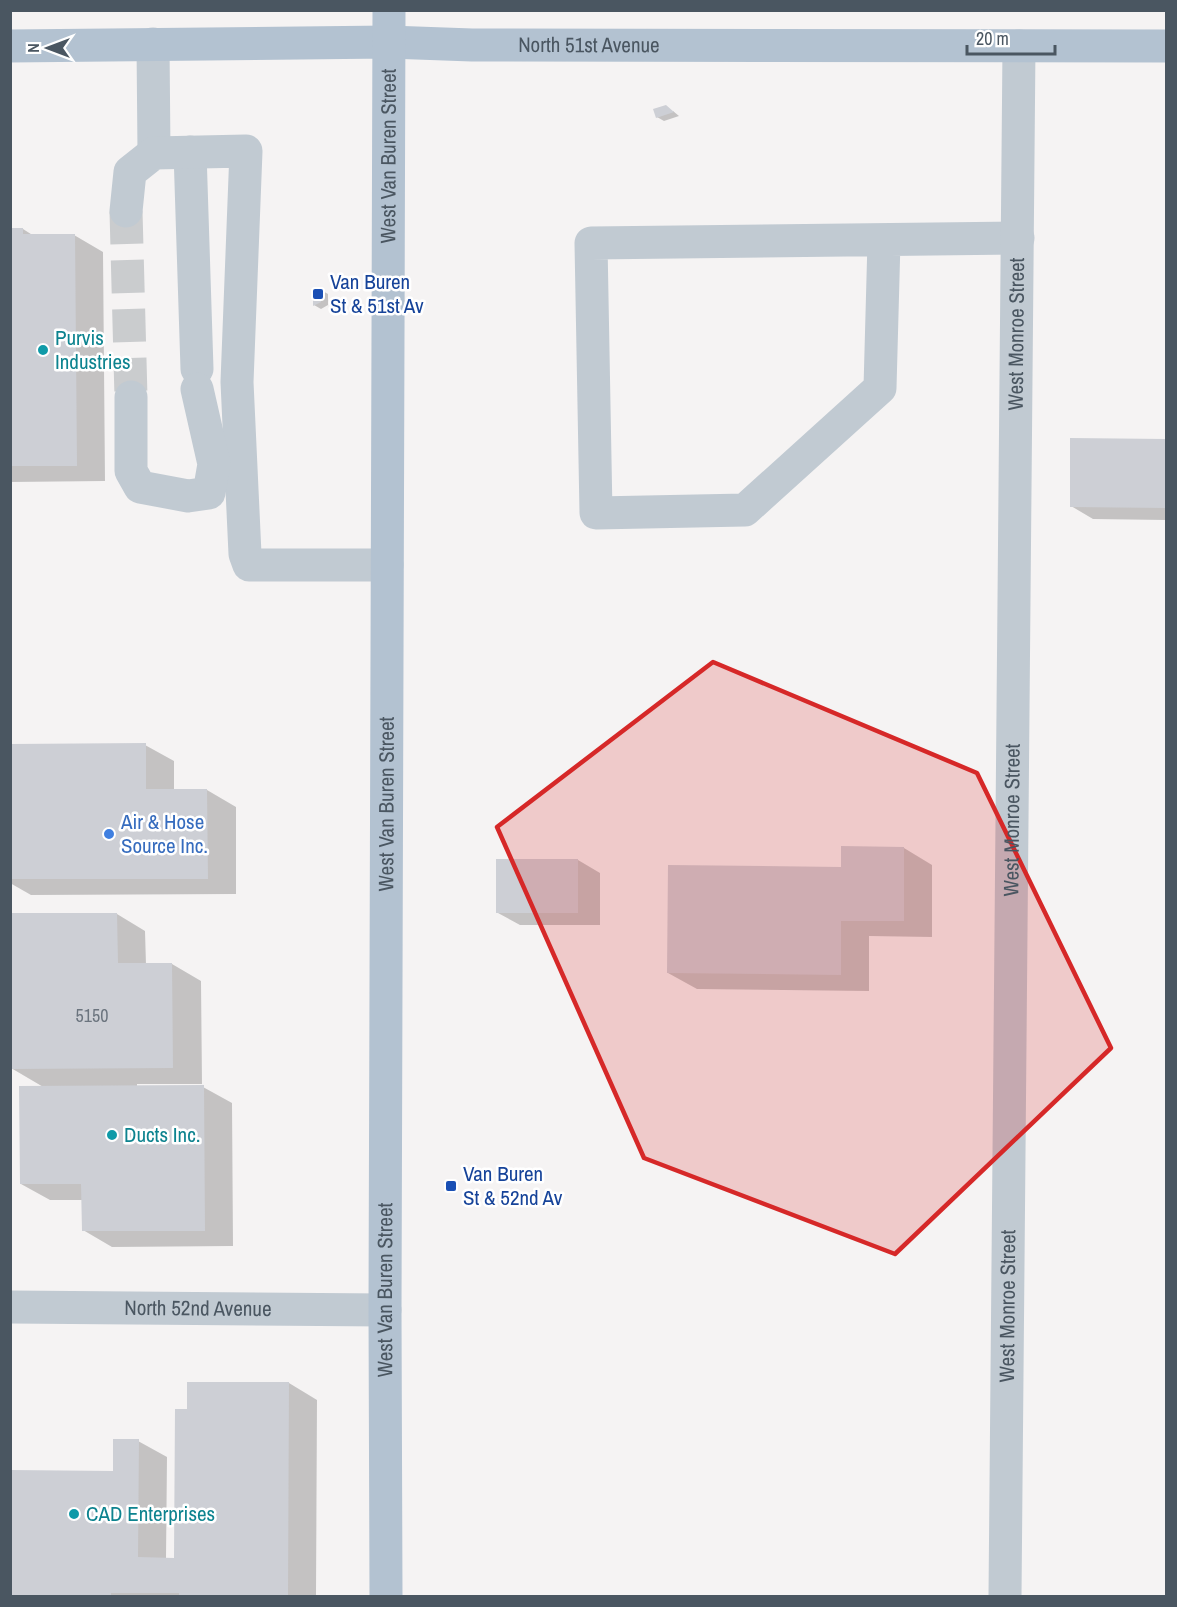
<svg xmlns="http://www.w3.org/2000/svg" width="1177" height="1607" font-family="'Archivo Narrow',sans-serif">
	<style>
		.shadow { fill: #0003 }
		.building { fill: #cdcfd5 }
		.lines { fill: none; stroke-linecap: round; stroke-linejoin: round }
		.minor-tunnel { stroke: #caccce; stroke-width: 33; stroke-dasharray: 33 16; stroke-linecap: butt }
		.minor { stroke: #c1cad2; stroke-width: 33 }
		.major { stroke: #b3c2d1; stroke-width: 33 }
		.marked { fill: #d62828; fill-opacity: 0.2; stroke: #d62828; stroke-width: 4.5; stroke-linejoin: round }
		.transit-dot { fill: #1a4fb4; stroke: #fff; stroke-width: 2 }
		.culture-dot { fill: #0f9aa8; stroke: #fff; stroke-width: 2 }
		.shop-dot { fill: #3f7fe0; stroke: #fff; stroke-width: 2 }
		.labels { text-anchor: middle; stroke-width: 5; stroke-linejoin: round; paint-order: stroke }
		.number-label { font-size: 18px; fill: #6b747e }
		.street-label { font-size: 21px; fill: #4a5661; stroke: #fff }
		.transit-label { font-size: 21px; fill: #164399; stroke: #fff; text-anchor: start }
		.culture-label { font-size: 21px; fill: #0d838f; stroke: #fff; text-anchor: start }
		.shop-label { font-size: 21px; fill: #366cbe; stroke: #fff; text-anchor: start }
	</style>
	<rect width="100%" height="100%" fill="#f5f3f3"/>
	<path class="shadow" d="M673,111L679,116L664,121L657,117Z
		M10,229H23L34,236L74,235L103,252L105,481L10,482Z
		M314,290H321L328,294V305L321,309L314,305Z
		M1072,440H1166V520L1093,519L1071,506Z
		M10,745H145L174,761V790H207L236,807V894L31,895L10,883Z
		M904,848L932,865V937L869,936V991L697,989L668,973Z
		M578,860L600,873V925H520L498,913Z
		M117,914L145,931L146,965L172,964L201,981L202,1084H137V1087H203L232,1103L233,1246L112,1247L83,1230V1200H50L21,1184L45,1088L11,1068Z
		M289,1383L317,1400L316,1596H10V1471L115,1472L138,1441L167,1457L166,1559H176L188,1410Z"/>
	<path class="building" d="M666,105L674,112L656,118L653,109Z
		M10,228H23V234H75L77,466H10Z
		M313,289H321V302L313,306Z
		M1070,438L1166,439V508L1070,507Z
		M146,743V789H207L208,879H10V744Z
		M841,846L904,847V921H841V975L667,973L668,865L841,867Z
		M496,859H578V913H496Z
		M10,913H117L118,963H172L173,1068L10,1069Z
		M204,1085L205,1231H82L81,1184H20L19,1086Z
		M187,1382H289L288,1596H179V1593H111V1596H10V1470L113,1471V1439H139L138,1557L174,1558L175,1409H187Z"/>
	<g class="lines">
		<path class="minor-tunnel" d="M126,211L131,397"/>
		<g class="minor">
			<path d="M153,44L154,153"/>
			<path d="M190,152L197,369"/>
			<path d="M126,211L130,172L154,153L246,151L237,382L245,554L249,565H387"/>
			<path d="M884,241L880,388L745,510L596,513L591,243L1018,238"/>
			<path d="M131,397V471L140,487L188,496L209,493L214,464L197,389"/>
			<path id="s1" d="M10,1307L385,1310"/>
			<path id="s2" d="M1005,1596L1019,46"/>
		</g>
		<g class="major">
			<path id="s3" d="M10,46L389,42L472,45L1166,46"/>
			<path id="s4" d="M386,1596L385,1310L389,10"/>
		</g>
	</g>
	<path class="marked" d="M713,662L977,773L1111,1048L895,1254L644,1158L497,827Z"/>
	<g class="transit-dot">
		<rect x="312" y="288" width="12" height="12" rx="3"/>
		<rect x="445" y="1180" width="12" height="12" rx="3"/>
	</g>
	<g class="culture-dot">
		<circle cx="43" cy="350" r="6"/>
		<circle cx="112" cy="1135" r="6"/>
		<circle cx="74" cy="1514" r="6"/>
	</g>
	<circle class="shop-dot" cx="109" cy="834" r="6"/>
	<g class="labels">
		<g class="number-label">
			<text x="92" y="1022">5150</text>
		</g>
		<g class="street-label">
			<text dy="7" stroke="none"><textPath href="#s3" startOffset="579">North 51st Avenue</textPath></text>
			<text dy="7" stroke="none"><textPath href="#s4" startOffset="1440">West Van Buren Street</textPath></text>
			<text dy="7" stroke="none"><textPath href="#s2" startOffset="1262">West Monroe Street</textPath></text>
			<text dy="7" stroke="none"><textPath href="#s4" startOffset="792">West Van Buren Street</textPath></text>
			<text dy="7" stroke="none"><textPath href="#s2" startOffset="776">West Monroe Street</textPath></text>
			<text dy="7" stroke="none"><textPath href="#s4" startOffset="306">West Van Buren Street</textPath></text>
			<text dy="7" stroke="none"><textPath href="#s2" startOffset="290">West Monroe Street</textPath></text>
			<text dy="7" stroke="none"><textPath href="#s1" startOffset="188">North 52nd Avenue</textPath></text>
		</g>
		<g class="transit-label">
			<text x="330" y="289">Van Buren<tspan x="330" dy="24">St &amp; 51st Av</tspan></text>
			<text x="463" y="1181">Van Buren<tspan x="463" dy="24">St &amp; 52nd Av</tspan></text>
		</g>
		<g class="culture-label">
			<text x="55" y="345">Purvis<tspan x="55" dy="24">Industries</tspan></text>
			<text x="124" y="1142">Ducts Inc.</text>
			<text x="86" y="1521">CAD Enterprises</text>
		</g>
		<g class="shop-label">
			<text x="121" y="829">Air &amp; Hose<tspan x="121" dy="24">Source Inc.</tspan></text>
		</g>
	</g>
	<rect width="1177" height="1607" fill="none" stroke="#4a5661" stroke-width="24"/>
	<g transform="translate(48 48) rotate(270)" stroke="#ffffff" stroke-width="4.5" paint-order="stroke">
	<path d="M0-4.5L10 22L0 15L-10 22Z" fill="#4a5661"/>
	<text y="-9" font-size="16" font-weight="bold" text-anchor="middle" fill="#4a5661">N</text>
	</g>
	<path d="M967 45v9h88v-9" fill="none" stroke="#4a5661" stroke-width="3"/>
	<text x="976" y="45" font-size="18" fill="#4a5661" stroke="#ffffff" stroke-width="4.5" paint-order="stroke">20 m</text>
</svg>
